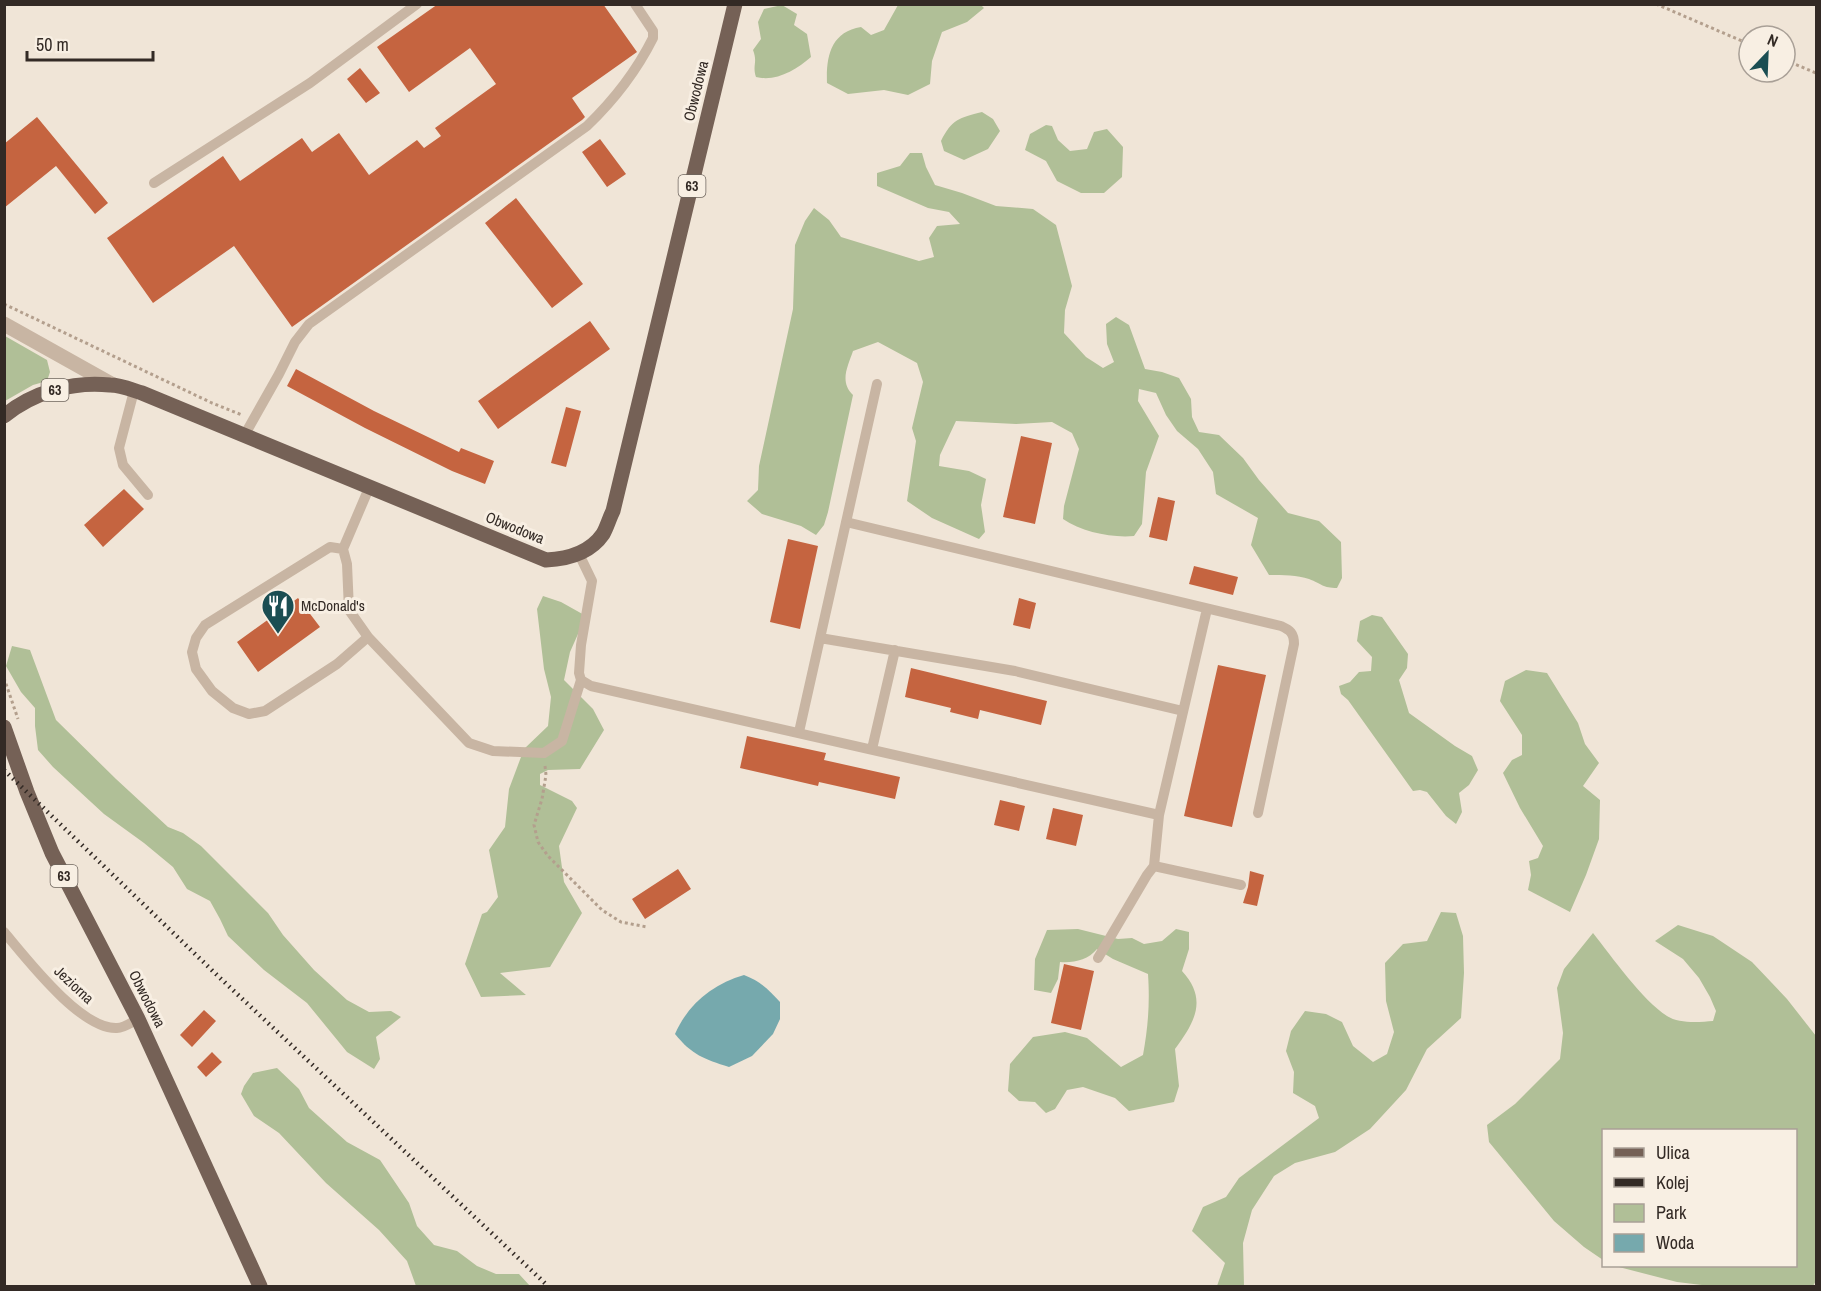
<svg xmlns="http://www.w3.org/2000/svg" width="1821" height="1291" font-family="'Archivo Narrow',sans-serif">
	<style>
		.green { fill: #b0bf97 }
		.water { fill: #76a9ad }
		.building { fill: #c56440 }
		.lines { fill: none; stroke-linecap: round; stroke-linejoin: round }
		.path { stroke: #b39f8d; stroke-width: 3; stroke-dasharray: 3 3; stroke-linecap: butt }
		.lane { stroke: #c8b5a3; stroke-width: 10 }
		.street { stroke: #c8b5a3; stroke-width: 15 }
		.primary { stroke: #756156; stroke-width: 15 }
		.rail { stroke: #332a25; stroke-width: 4.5; stroke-dasharray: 1.5 4.5; stroke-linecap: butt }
		.labels { text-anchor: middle; stroke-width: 6; stroke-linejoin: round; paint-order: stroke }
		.shield { fill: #f8efe3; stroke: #6e655e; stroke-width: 1.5 }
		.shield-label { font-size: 14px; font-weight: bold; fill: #332a25 }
		.street-label { font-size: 15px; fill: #332a25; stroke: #f8efe3 }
		.poi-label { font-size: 15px; fill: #332a25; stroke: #f8efe3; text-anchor: start }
	</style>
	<rect width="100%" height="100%" fill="#f0e5d7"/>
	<path class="green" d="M782,5L797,14L794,25L807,34L811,57C796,70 776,82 756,77C752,65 758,63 753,50L761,39L758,22L764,9Z
		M981,5L984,8L967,22L942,32L932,61L930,84L908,95L884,90L848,94L827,83C826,56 831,32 861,27L871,35L884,30L898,5Z
		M982,112L993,119L1000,131L988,149L964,160L944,151L941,141C952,119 959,118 982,112Z
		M1046,125L1052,126L1058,140L1070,151L1087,149L1094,132L1107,129L1123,147L1122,177L1104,193H1081L1057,181L1046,161L1025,150L1030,134Z
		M910,153H922L926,167L935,185L962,193L996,206L1033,209L1056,225L1072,286L1065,310L1064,333L1086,357L1103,368L1114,362L1107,344L1106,324L1116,317L1129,325L1145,369L1162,372L1179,378L1191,399L1192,417L1199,432L1219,435L1243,458L1259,480L1288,513L1319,521L1341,542L1342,578L1337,588C1323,588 1322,584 1309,579C1297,575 1282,575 1269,575L1251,545L1258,518L1216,494L1213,472L1198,449L1177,431L1166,415L1156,393L1139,389L1138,401L1159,436L1146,472L1142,524L1134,536C1111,538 1082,532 1063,519L1064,506L1079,449L1072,433L1052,422L1016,424L956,421L940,455L939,466L969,471L986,479L981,505L985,532L979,539L932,518L907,501L916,441L912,428L923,382L917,363L878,342L853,351C848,366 839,382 853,395L828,512L824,525L816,535L801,526L762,514L747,501L758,490L759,466L793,309L795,245L805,221L814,208L829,220L841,237L919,261L934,257L929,238L937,226L960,224L949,212L928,208L877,186V173L900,166Z
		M5,336L47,360L50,372L47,381L33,385L5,401Z
		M543,596L561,602L586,616L570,652L564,680L593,709L604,730L580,769L548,770L540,774V785L572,801L577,808L559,846L564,882L582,913L550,967L500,973L526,995L481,997L465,964L482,914L487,912L498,897L489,850L505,827L509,789L524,749L548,726L551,697L544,669L537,609Z
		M1372,615L1382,617L1408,654L1407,668L1399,680L1409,713L1455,746L1472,756L1478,770L1469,785L1459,793L1462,812L1456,824L1446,816L1427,792L1420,790L1413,791L1348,700L1341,694L1339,686L1350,682L1359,672L1371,671L1372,657L1357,641L1360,621Z
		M12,646L30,650L56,720L116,779L168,827L183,833L201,846L268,913L283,935L314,970L347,1000L369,1012L391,1011L401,1017L376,1037L380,1059L374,1069L347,1052L307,1003L264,970L228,936L220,919L210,901L187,889L173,867L144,843L104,814L53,767L38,750L35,726V708L21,692L6,666Z
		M1526,670L1547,673L1578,723L1585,744L1599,763L1583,786L1600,800L1599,839L1586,875L1570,912L1528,890L1531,875L1529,861L1538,858L1543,846L1520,808L1503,773L1512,760L1522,755V735L1500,701L1505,681Z
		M1441,912L1456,913L1463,936L1464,973L1461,1018L1427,1049L1406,1090L1370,1129L1335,1152L1295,1163L1274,1176L1252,1210L1243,1243L1244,1286H1217L1225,1263L1192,1231L1203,1207L1226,1197L1239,1178L1319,1118L1315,1106L1293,1093L1294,1072L1286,1051L1291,1031L1305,1011L1326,1014L1342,1022L1353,1046L1373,1062L1387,1054L1394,1032L1386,1001L1385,963L1403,944L1427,941Z
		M1678,925L1713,936L1752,962L1787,999L1816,1036V1281L1813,1286H1710L1677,1282L1615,1266H1796V1130H1604L1603,1260L1584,1247L1554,1221L1489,1142L1487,1125L1515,1104L1560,1059L1563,1033L1557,988L1564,969L1593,933C1612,957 1642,1000 1667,1016C1679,1024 1700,1022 1713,1021L1716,1011L1710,997L1699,978L1683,959L1655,941Z
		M1078,929L1118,939L1132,938L1144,944L1162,941L1176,929L1189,932V949L1182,971C1208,999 1195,1022 1175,1049L1179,1086L1174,1102L1129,1111L1115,1098L1083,1087L1067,1090L1055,1109L1046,1113L1035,1102L1019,1101L1008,1091L1010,1064L1033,1037L1065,1032L1087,1038L1121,1067L1143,1055C1148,1027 1150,1004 1148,974L1113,959L1097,949C1088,960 1074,963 1060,962L1058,979L1051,993L1034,990L1035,959L1047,930Z
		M277,1068L299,1089L309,1108L347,1142L380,1160L409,1203L417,1226L434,1245L457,1251L477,1266L496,1274H519L530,1286H416L407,1261L379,1230L326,1183L279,1133L254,1116L241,1094L244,1086L253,1073Z"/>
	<path class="water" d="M744,975C760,981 769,990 780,1002V1019L773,1034L752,1056L729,1067C704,1059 692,1055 675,1034C688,1004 713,984 744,975Z"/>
	<path class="building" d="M438,4H603L637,52L572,98L585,117L582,120L292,327L234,246L153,303L107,238L223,156L240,181L302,138L312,152L339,133L369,175L417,140L424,148L441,136L435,128L496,84L470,48L409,92L377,47Z
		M360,68L380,93L366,103L347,79Z
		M37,117L108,203L95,214L56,166L4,208V144Z
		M600,139L626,174L607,187L582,152Z
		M516,198L583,284L552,308L485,223Z
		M590,321L610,349L498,429L478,401Z
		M296,369L374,411L459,452L461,448L494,461L485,484L452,471L365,428L287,386Z
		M566,407L581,411L566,467L551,463Z
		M1021,436L1052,443L1035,524L1003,517Z
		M124,489L144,509L103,547L84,525Z
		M1158,497L1175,501L1167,541L1149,537Z
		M788,539L818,546L800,629L770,622Z
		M1194,566L1238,577L1233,595L1189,584Z
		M298,598L320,627L258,672L237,642Z
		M1019,598L1036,603L1030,629L1013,625Z
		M1218,665L1266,675L1232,827L1184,816Z
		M911,668L1047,701L1041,725L980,710L978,719L950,712L951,708L905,697Z
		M747,736L826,753L824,760L900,777L895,799L819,782L818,786L740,768Z
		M1000,800L1025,806L1019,831L994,825Z
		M1053,808L1083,815L1076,846L1046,839Z
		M678,869L691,889L645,919L632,899Z
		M1250,871L1264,875L1257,906L1243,903L1248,887Z
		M1064,964L1094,971L1081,1030L1051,1023Z
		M204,1010L216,1021L192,1047L180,1035Z
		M212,1052L222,1062L206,1077L197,1067Z"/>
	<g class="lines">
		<path class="path" d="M1656,4L1749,44
			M1785,60L1816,73
			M4,304L212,403L242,415
			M4,678L18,719
			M545,766L546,775L542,799L534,825L538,842L548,856L602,910L621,922L647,927"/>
		<path class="lane" d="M154,183L310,83L417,4
			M134,391L119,448L123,465L148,495
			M244,436L279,374L295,342L309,324L587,126C614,100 636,72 653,38V31L635,4
			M369,488L343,549L347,564L349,610L368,637L469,743L493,751L544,753L562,741L581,680
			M846,522L1281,626C1290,630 1294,633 1294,644L1258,813
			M343,549L330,547L205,625L196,638L192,652L196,669L212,691L233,708L249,714L265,711L337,664L368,637
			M579,554L592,581L581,645L579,673L581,680L591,686L1159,815
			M820,638L1015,671L1183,711
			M799,732L877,384
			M872,749L895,650
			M1154,866L1241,885
			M4,932C26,958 81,1030 117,1028C124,1028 132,1022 138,1019
			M1098,958L1147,875L1154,866L1159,815L1207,609"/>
		<path class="street" d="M4,324L113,385"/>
		<path class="primary" d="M4,416C33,392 73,381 110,385C121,385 132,390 142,393L546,560C568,559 590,553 603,534C607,527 609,519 613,511L735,4
			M4,727L27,792L52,853L138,1019L260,1286"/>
		<path class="rail" d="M4,770L219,977L548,1286"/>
	</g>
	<defs>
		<g id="restaurant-pin" transform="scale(1.725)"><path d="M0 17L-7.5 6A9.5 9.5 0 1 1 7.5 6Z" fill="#1b4e53" stroke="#f8efe3"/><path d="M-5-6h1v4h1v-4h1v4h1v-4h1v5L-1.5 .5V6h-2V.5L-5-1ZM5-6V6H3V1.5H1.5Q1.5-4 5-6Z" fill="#fff"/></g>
	</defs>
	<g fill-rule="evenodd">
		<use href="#restaurant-pin" x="278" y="606"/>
	</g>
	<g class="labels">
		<g class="shield">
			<rect x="678.5" y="175" width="27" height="22" rx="4.5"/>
			<rect x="41.5" y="379" width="27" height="22" rx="4.5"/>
			<rect x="50.5" y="865" width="27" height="22" rx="4.5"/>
		</g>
		<g class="shield-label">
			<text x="692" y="191">63</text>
			<text x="55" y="395">63</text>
			<text x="64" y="881">63</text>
		</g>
		<g class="street-label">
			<text transform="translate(696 91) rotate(-76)" y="5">Obwodowa</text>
			<text transform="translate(515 528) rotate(22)" y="5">Obwodowa</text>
			<text transform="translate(74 985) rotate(43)" y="5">Jeziorna</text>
			<text transform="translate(147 999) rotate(63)" y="5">Obwodowa</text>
		</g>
		<g class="poi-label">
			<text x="301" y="611">McDonald's</text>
		</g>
	</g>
	<rect width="1821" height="1291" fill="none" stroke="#332a25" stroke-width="12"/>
	<rect x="1602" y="1129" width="195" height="138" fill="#f8efe3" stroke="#a9a097" stroke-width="1.5"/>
	<rect x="1614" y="1148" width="30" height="9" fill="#756156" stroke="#a9a097" stroke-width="1.5"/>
	<text x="1656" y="1159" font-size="18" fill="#332a25">Ulica</text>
	<rect x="1614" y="1178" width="30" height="9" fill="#332a25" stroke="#a9a097" stroke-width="1.5"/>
	<text x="1656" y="1189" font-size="18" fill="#332a25">Kolej</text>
	<rect x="1614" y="1204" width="30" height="18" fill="#b0bf97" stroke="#a9a097" stroke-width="1.5"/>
	<text x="1656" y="1219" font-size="18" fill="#332a25">Park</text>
	<rect x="1614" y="1234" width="30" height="18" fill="#76a9ad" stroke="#a9a097" stroke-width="1.5"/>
	<text x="1656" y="1249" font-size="18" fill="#332a25">Woda</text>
	<g transform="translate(1767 54) rotate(23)"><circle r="28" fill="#f8efe3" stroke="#a9a097" stroke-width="1.5"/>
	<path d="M0-4.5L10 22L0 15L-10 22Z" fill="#1b4e53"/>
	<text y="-9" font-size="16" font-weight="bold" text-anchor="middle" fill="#332a25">N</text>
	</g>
	<path d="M27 51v9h126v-9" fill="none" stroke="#332a25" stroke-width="3"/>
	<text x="36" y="51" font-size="18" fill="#332a25" stroke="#f8efe3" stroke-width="4.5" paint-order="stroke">50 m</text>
</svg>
